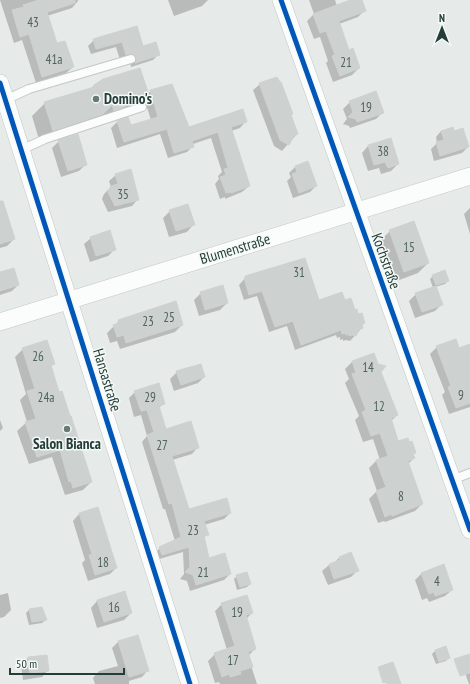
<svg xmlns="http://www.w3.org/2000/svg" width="470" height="684" font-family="'PT Sans Narrow',sans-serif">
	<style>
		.shadow { fill: #0003 }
		.building { fill: #cdd1d0; stroke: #ced3d1 }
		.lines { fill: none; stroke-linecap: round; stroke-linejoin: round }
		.service-casing { stroke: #c3c7c5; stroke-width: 10 }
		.minor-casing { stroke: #c3c7c5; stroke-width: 18 }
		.service { stroke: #fbfcfc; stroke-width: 8 }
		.minor { stroke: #fbfcfc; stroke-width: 17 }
		.cycleway-casing { stroke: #f4f9f7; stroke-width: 8 }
		.cycleway { stroke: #0057b8; stroke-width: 5 }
		.poi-dot { fill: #687a76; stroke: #f4f9f7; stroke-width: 1.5 }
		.labels { text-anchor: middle; stroke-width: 3; stroke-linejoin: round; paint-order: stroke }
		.number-label { font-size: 13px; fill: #4f635f }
		.poi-label { font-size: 15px; font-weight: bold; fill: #243d38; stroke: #f4f9f7; text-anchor: start }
		.street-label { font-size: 15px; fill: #243d38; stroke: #f4f9f7 }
	</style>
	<rect width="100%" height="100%" fill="#e6eae8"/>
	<path class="shadow" d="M0,0H78V1L72,8L47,16L57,44L73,67L66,73L36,83L22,40L14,43Z
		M168,0H208L202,6L174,16Z
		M309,0H335L337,6L355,0H361L365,10L358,17L339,24L348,51L359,68L352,75L333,82L326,63L328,61L320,37L314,39L307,21L314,14Z
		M136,27L143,47L159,54L153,60L131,67L130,61L120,60L116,47L91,54L88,46L94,40Z
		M260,84L292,114L291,116L297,134L282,151L274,146L253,90Z
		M94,85L147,94L151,91L188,129L246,121L240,128L231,131L249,186L242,192L225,199V197L220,199L215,184L219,179L218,176L222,172L211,138L193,144V146L187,152L168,158L160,134L117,148L111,128L117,122L130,127L151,120L144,98L135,107L101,123L99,117L89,127L40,143L32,116L45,103L91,89Z
		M350,102L383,112L376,119L350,128L349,126L343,124L347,119L343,109Z
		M441,131L454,132L468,147L462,153L434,161L431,149L437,143L436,137Z
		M59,141L86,164L79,171L61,177L52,148Z
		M368,146L398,164L391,171L381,174L379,168L368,171L362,153Z
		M295,167L316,186L310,192L293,198L287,181L291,177L289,173Z
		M116,175L138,199L132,206L108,212L102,199L104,194L111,187L109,181Z
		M470,208V234L464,214Z
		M170,211L193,225L187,232L169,237L163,218Z
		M0,221L14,239L7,246L0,248Z
		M390,231L428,263L418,273L394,282L380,241Z
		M91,238L115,249L108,256L90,262L84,244Z
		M0,273L18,285L12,291L0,295Z
		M433,276L448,281L445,284L435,287L442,304L435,311L415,318L409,301L416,294L433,288L430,279Z
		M246,277L318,301L344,302L355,311L364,323L362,325V328L350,341L346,340L343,341V339L340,340V337L337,338L336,335L295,350L287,326L269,332L257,296L244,300L239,285Z
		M201,293L227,303L220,310L199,316L194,300Z
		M119,321L182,325L175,332L120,349L117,341L110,343L107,333Z
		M437,347L470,381V407L449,414L442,395L445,392L430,354Z
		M23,349L54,364L50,367L91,482L83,490L65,495L52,457L29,464L17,431L27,422L20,400L26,394L15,357Z
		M353,361L380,372L397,415L391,421L398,442L415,452L413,454L414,458L408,464L422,504L415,511L385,522L384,521L378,523L369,499L377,491L369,468L376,461L380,460L373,439L363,442L355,420L359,416L345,383L349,379L345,369Z
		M177,372L204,377L198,383L174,391L170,379Z
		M135,392L164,403L158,409L165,430L198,447L192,454L172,460L189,511L230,513L224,519L204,525L207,534L204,538L209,560L230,574L224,580L190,591L187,581L180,579L184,574L183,552L156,560L154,554L160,548L175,541L165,509H163L142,442L147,436L141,415L134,417L129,398Z
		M0,420L3,428L0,431Z
		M97,508L116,568L110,574L88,581L82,563L85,560L73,521L79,514Z
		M351,554L358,570L351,577L328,585L322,571L329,565L334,563L339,558Z
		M422,573L452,590L445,596L429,602L427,598L422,600L415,580Z
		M237,576L250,584L247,587L237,590L234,579Z
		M8,593L11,610L4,617L0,618V595Z
		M97,601L131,613L124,620L97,628L91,608Z
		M222,604L252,613L246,619L255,649L248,656L257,684H220L219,682L215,683L208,661L215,654L227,650L215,611Z
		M42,608L46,620L42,623L29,625L26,613L29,610Z
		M138,636L148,670L142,677L129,681V684H95L93,678L99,671L118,666L112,648L118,642Z
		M445,648L449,657L446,661L436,664L432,654L435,651Z
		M470,655V684H469L461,662Z
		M47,656L48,670L42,677L23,680L21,665L28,658Z"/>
	<path class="building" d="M39,0H75V3L47,12L57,43L65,41L74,67L42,77L29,34L20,37L12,10L24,7L23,5Z
		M350,0H362L366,11L339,21L349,50L353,48L360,68L340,76L332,56L335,55L326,31L320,33L313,14Z
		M137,26L143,46L156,42L160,55L135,63L136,60L135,55L132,54L126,55L122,42L96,49L93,39Z
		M140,68L149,95L124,102L125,107L114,111L112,105L103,114L53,131L44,102L94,87V85L103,79Z
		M277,77L280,82H281L293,114L291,115L298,134L294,136L289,145L280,140L259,83Z
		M172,84L189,127L243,109L247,122L231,127L250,186L231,193V192L226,193L220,177L226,175L224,169L228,168L218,132L192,141L194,147L174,153L167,129L124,142L117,121L128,117L131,125L158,117L150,90Z
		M376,91L384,113L357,122L356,119L348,117L353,112L349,101Z
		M453,127L454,131L463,128L469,147L440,156L436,142L444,140L441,131Z
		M78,134L87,165L68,171L58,140Z
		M391,138L399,164L388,168L385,162L374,165L368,145Z
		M308,161L317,186L299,193L292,174L297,172L295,166Z
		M131,169L139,200L115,206L108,192L111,186L118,184L115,174Z
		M0,201H3L15,239L0,244Z
		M188,204L195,225L176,231L169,210Z
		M414,221L429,263L404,272L389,230Z
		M110,230L116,250L96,256L90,237Z
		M305,258L319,300L342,292L345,300L351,298L355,310L357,309L358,314L362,313L365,323L362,324L363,328L359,330L356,336L352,335L349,336L348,334L346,335L345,333L342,334L341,330L301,345L293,321L275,327L262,291L249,295L244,278H246L245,276Z
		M14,268L19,285L0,291V272Z
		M445,270L449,281L436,285L432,275Z
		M223,285L228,303L205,310L200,292Z
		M436,286L443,305L422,312L415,293Z
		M176,301L183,325L126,343L124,335L117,337L113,325L119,323L118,320Z
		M456,339L459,348L470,344V403L456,408L448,387L451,386L436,346Z
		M47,340L55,364L51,365L59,392L62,391L70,416H71L92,482L76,487L73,488L71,481L69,482L60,450L37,457L25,422L36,419L27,391L35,389L22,348Z
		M374,353L378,364L386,366L381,372L398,415L391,418L398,441L408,438L409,442L412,441L416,453L413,454L415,458L408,461L423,504L392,516L391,514L385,517L376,491L386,487L376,460L388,456L380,433L371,436L362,412L366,410L352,374L356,373L352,361Z
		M201,364L205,377L181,385L176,371Z
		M159,383L165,404L159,406L166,429L191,421L199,448L172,456L189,509L227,498L231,513L204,521L209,535L204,536L209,558L225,553L231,574L196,585L193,575L185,572L190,567L189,547L162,555L159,547L181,537L172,503L169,504L147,435L154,432L147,410L141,411L134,391Z
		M98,507L117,568L95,575L89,555L92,554L79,513Z
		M351,552L359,571L334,579L329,564L340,560L339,557Z
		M444,564L453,590L435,596L434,592L429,594L421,573Z
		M247,572L251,584L240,587L236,575Z
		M125,591L132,613L104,622L97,600Z
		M247,595L253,613L246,615L256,649L248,652L253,667L240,671L241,674L230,677L229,674L222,677L214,653L235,646L221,603Z
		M42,607L47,620L32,622L29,609Z
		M138,635L149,671L129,677L118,641Z
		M446,646L450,658L439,662L435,650Z
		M470,654V673L460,676L454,659Z
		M47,655L49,671L30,673L28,657Z
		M393,662L401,684H387L386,682L383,683L378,667Z"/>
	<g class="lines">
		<g class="service-casing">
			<path id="service" d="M5,100L29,89L131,59
				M21,150L45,139L142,107
				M452,480L470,473"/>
		</g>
		<g class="minor-casing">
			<path id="minor" d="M281,0L470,530
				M0,83L190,684
				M0,322L470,176"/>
		</g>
		<use href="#service" class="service"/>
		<use href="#minor" class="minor"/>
		<g class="cycleway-casing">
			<path id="cycleway" d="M281,0L470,530
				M0,83L190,684"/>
		</g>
		<use href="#cycleway" class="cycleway"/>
	</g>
	<g class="poi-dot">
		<circle cx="96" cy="99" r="4"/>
		<circle cx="67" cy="429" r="4"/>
	</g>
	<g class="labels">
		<g class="number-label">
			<text x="33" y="27">43</text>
			<text x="54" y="64">41a</text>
			<text x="346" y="67">21</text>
			<text x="366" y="112">19</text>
			<text x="383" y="156">38</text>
			<text x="123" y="199">35</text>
			<text x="409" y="252">15</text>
			<text x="299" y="277">31</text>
			<text x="169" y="322">25</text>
			<text x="148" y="326">23</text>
			<text x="38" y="361">26</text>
			<text x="368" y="372">14</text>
			<text x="461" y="400">9</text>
			<text x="46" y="402">24a</text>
			<text x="150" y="402">29</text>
			<text x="379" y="411">12</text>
			<text x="162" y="450">27</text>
			<text x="401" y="501">8</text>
			<text x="193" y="535">23</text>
			<text x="103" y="567">18</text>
			<text x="203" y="577">21</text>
			<text x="437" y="586">4</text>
			<text x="114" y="612">16</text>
			<text x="237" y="617">19</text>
			<text x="233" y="665">17</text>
		</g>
		<g class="poi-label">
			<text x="104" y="104">Domino's</text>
			<text x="67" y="449" text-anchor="middle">Salon Bianca</text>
		</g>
		<g class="street-label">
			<text transform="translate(235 249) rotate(-17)" y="5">Blumenstraße</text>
			<text transform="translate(386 261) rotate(70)" y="5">Kochstraße</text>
			<text transform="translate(107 380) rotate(73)" y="5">Hansastraße</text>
		</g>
	</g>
	<g transform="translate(442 28)" stroke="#f4f9f7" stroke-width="3" paint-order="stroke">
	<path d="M0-3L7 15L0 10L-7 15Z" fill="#243d38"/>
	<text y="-6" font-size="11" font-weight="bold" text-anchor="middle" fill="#243d38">N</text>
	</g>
	<path d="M10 668v6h114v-6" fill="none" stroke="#243d38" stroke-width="2"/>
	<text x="16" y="668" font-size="12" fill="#243d38" stroke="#f4f9f7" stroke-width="3" paint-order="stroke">50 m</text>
</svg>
